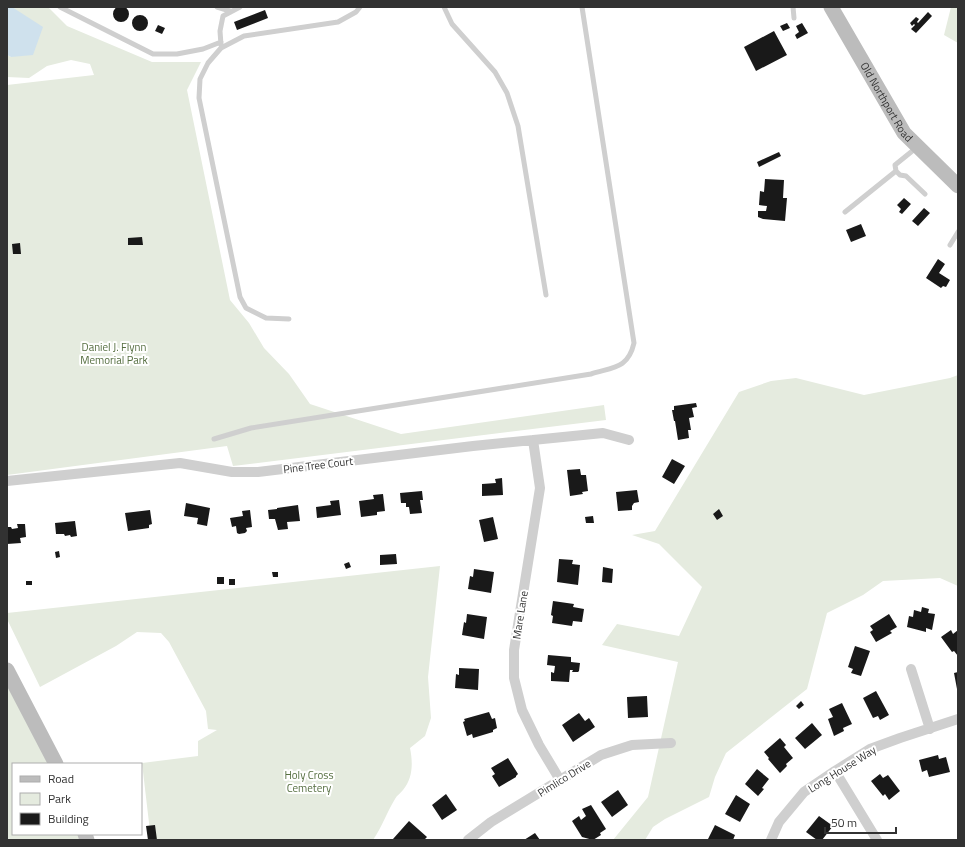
<svg xmlns="http://www.w3.org/2000/svg" width="965" height="847" font-family="'Titillium Web',sans-serif">
	<style>
		.green { fill: #e5ebdf }
		.water { fill: #cfe1ed }
		.building { fill: #191919 }
		.lines { fill: none; stroke-linecap: round; stroke-linejoin: round }
		.lane { stroke: #cfcfcf; stroke-width: 5 }
		.street { stroke: #cfcfcf; stroke-width: 10 }
		.secondary { stroke: #bcbcbc; stroke-width: 15 }
		.labels { text-anchor: middle; stroke-width: 4; stroke-linejoin: round; paint-order: stroke }
		.street-label { font-size: 11px; fill: #323232; stroke: #fff }
		.park-label { font-size: 11px; fill: #556e40; stroke: #fff }
	</style>
	<rect width="100%" height="100%" fill="#fff"/>
	<path class="green" d="M12,7H48L67,26L152,62H201L187,90L230,300L249,323L264,348L289,374L310,404L401,434L604,405L606,420L233,466L227,446L7,475V85L94,75L90,64L71,60L47,66L29,78L7,77V55L11,57Z
		M951,7H958V43L944,35Z
		M958,375V586L940,578L883,581L863,595L827,613L807,689L726,753L715,777L709,797L665,819L653,827L645,840H613L648,797L678,662L602,645L617,624L679,636L702,587L659,544L632,535L655,531L739,392L771,381L796,378L864,395L950,378Z
		M440,566L428,677L431,718L425,736L410,748C413,763 413,778 403,790C401,793 397,795 395,799C387,812 382,827 373,840H151L142,763L198,756V741L217,730L208,729L206,711L169,642L161,633L137,632L116,646L40,687L7,619V613Z
		M7,674L52,764H13V834H78L80,840H7Z"/>
	<path class="water" d="M7,7H12L43,27L33,55L11,57L7,55Z"/>
	<path class="building" d="M113 14a8 8 0 1 1 16 0a8 8 0 1 1-16 0Z
		M265,10L268,18L237,30L234,22Z
		M928,12L932,16L916,33L911,29L915,25L914,24L912,26L910,23L916,17L919,19L917,22L918,23Z
		M132 23a8 8 0 1 1 16 0a8 8 0 1 1-16 0Z
		M787,23L790,28L783,31L780,26Z
		M802,23L808,33L797,39L795,35L799,32L796,26Z
		M158,25L165,28L162,34L155,31Z
		M774,31L787,55L756,71L744,47Z
		M779,152L781,156L759,167L757,162Z
		M765,179L784,180L783,198H787L785,221L763,219L758,217V211H766L767,206L759,205L760,191L764,192Z
		M904,198L911,204L902,214L899,212L901,209L897,205Z
		M924,208L930,213L918,226L912,221Z
		M861,224L866,236L851,242L846,230Z
		M142,237L143,245H128V238Z
		M20,243L21,254H13L12,244Z
		M938,259L945,264L939,273L950,280L946,287L943,286L941,288L926,278Z
		M696,403L697,407L692,408L694,417L689,418L691,430H688L689,438L678,440L675,421H674L672,410H674V406Z
		M672,459L685,466L674,484L662,477Z
		M580,469L581,475H586L588,491L582,492L583,494L570,496L567,470Z
		M502,478L503,495L482,496V484L496,483L495,479Z
		M637,490L639,502L634,503L632,506V510L618,511L616,492Z
		M422,491L423,500H420L422,513L410,514L409,507H406V503H401L400,493Z
		M383,494L385,511L377,512V515L361,517L359,501L374,499L373,495Z
		M339,500L341,515L317,518L316,507L331,505L330,501Z
		M186,503L210,508L207,526L197,524L198,518L184,516Z
		M298,505L300,521L287,522L288,529L278,530L275,519H269L268,510L277,509V508Z
		M719,509L723,516L717,520L713,514Z
		M150,510L152,524L149,525V528L128,531L125,513Z
		M250,510L252,527L246,528L247,531L245,533L239,534L237,533L236,526L232,527L230,518L243,516L242,511Z
		M593,516L594,523H586L585,517Z
		M493,517L498,539L484,542L479,520Z
		M75,521L77,536L71,537L70,535L65,536L64,534H56L55,523Z
		M17,524H25L26,537L20,538L21,543L7,544V527H11L12,529L18,528Z
		M59,551L60,557L56,558L55,552Z
		M396,554L397,564L380,565V555Z
		M559,559L573,560L572,564L580,565L578,585L557,582Z
		M349,562L351,567L346,569L344,564Z
		M603,567L613,569L612,583L602,582Z
		M474,569L494,572L491,593L468,589L470,576L473,577Z
		M272,572H278V577H273Z
		M217,577H224V584H217Z
		M229,579H235V585H229Z
		M26,581H32V585H26Z
		M553,601L574,604L573,607L584,609L582,622L573,621L572,626L552,623L553,616L551,615Z
		M922,607L929,609L928,613L935,614L932,630L926,628V632L907,627L909,616L913,617L914,610L921,612Z
		M467,614L487,617L484,639L462,635L464,622L466,623Z
		M889,614L897,627L890,631L892,633L876,642L870,632L873,630L870,626Z
		M951,630L953,634L958,630V656L954,651L952,652L941,637Z
		M855,646L870,651L861,676L851,673L853,669L848,667Z
		M548,655L571,657V662L580,663L579,671L578,672H572L573,670H570L569,682L551,681V672L554,673L555,666L547,665Z
		M459,668L479,669L478,690L455,688L456,674L459,675Z
		M958,672V689H957L954,673Z
		M876,691L889,715L880,720L878,716L873,718L863,698Z
		M647,696L648,717L628,718L627,697Z
		M801,701L804,705L799,709L796,706Z
		M842,703L852,724L843,728L844,731L834,736L828,719L833,717L829,709Z
		M489,712L492,719L495,718L497,728L493,730V732L473,738L472,734L467,736L463,722L465,721L464,719Z
		M579,713L585,721L589,718L595,727L573,742L562,725Z
		M812,723L822,735L805,749L795,738Z
		M780,738L786,745L784,747L793,758L786,764L787,766L780,773L768,759L769,758L764,752Z
		M938,755L939,759L946,757L950,772L929,777L927,770L922,772L919,760Z
		M508,758L518,774L516,776V777L499,787L492,776L495,774L491,768Z
		M757,769L769,779L762,788L764,789L758,796L745,784Z
		M880,774L883,778L888,775L900,791L889,800L885,794L883,796L871,781Z
		M618,790L628,805L612,817L601,802Z
		M446,794L457,810L442,820L432,805Z
		M736,795L750,804L740,822L725,814Z
		M591,805L606,829L600,833L601,835L593,840L582,837L572,821L579,816L581,820L586,816L582,809Z
		M819,816L833,826L822,840H817L806,832Z
		M409,821L427,837L424,840H395L393,839Z
		M155,825L157,840H148L146,826Z
		M715,825L735,835L733,840L708,839Z
		M535,833L540,840H524Z"/>
	<g class="lines">
		<path class="lane" d="M60,7L153,54H177L203,49L221,42
			M217,7L230,11
			M444,7L452,24L495,72L507,93L518,126L546,295
			M793,7L794,18
			M221,45L220,31L223,16L240,7
			M916,148L895,165L896,171L900,175L906,176L925,194
			M845,212L896,171
			M950,245L958,232
			M289,319L266,318L246,308L240,297L199,98L200,79L208,63L221,48L244,36L338,22L356,12L360,7
			M214,439L251,428L591,374C613,367 628,369 634,343L582,7"/>
		<path class="street" d="M533,440L540,488L514,650V678L522,710L539,745L560,780
			M7,481L180,463L232,472H258L473,446L603,433L629,440
			M911,669L930,729
			M835,771L877,840
			M468,840L491,822L601,755L632,745L671,743
			M771,840L779,822L804,792L835,771L870,749L900,738L958,719"/>
		<g class="secondary">
			<path id="s1" d="M831,7L904,133L958,186"/>
			<path d="M7,670L56,764"/>
			<path d="M85,834L87,840"/>
		</g>
	</g>
	<g class="labels">
		<g class="street-label">
			<text dy="4" stroke="none"><textPath href="#s1" startOffset="110">Old Northport Road</textPath></text>
			<text transform="translate(318 465) rotate(-7)" y="4">Pine Tree Court</text>
			<text transform="translate(520 615) rotate(-81)" y="4">Mare Lane</text>
			<text transform="translate(842 769) rotate(-32)" y="4">Long House Way</text>
			<text transform="translate(564 778) rotate(-32)" y="4">Pimlico Drive</text>
		</g>
		<g class="park-label">
			<text x="114" y="351">Daniel J. Flynn<tspan x="114" dy="13">Memorial Park</tspan></text>
			<text x="309" y="779">Holy Cross<tspan x="309" dy="13">Cemetery</tspan></text>
		</g>
	</g>
	<rect width="965" height="847" fill="none" stroke="#323232" stroke-width="16"/>
	<rect x="12" y="763" width="130" height="72" fill="#ffffff" stroke="#adadad"/>
	<rect x="20" y="776" width="20" height="6" fill="#bcbcbc" stroke="#adadad"/>
	<text x="48" y="783" font-size="12" fill="#323232">Road</text>
	<rect x="20" y="793" width="20" height="12" fill="#e5ebdf" stroke="#adadad"/>
	<text x="48" y="803" font-size="12" fill="#323232">Park</text>
	<rect x="20" y="813" width="20" height="12" fill="#191919" stroke="#adadad"/>
	<text x="48" y="823" font-size="12" fill="#323232">Building</text>
	<path d="M825 827v6h71v-6" fill="none" stroke="#323232" stroke-width="2"/>
	<text x="831" y="827" font-size="12" fill="#323232" stroke="#ffffff" stroke-width="3" paint-order="stroke">50 m</text>
</svg>
